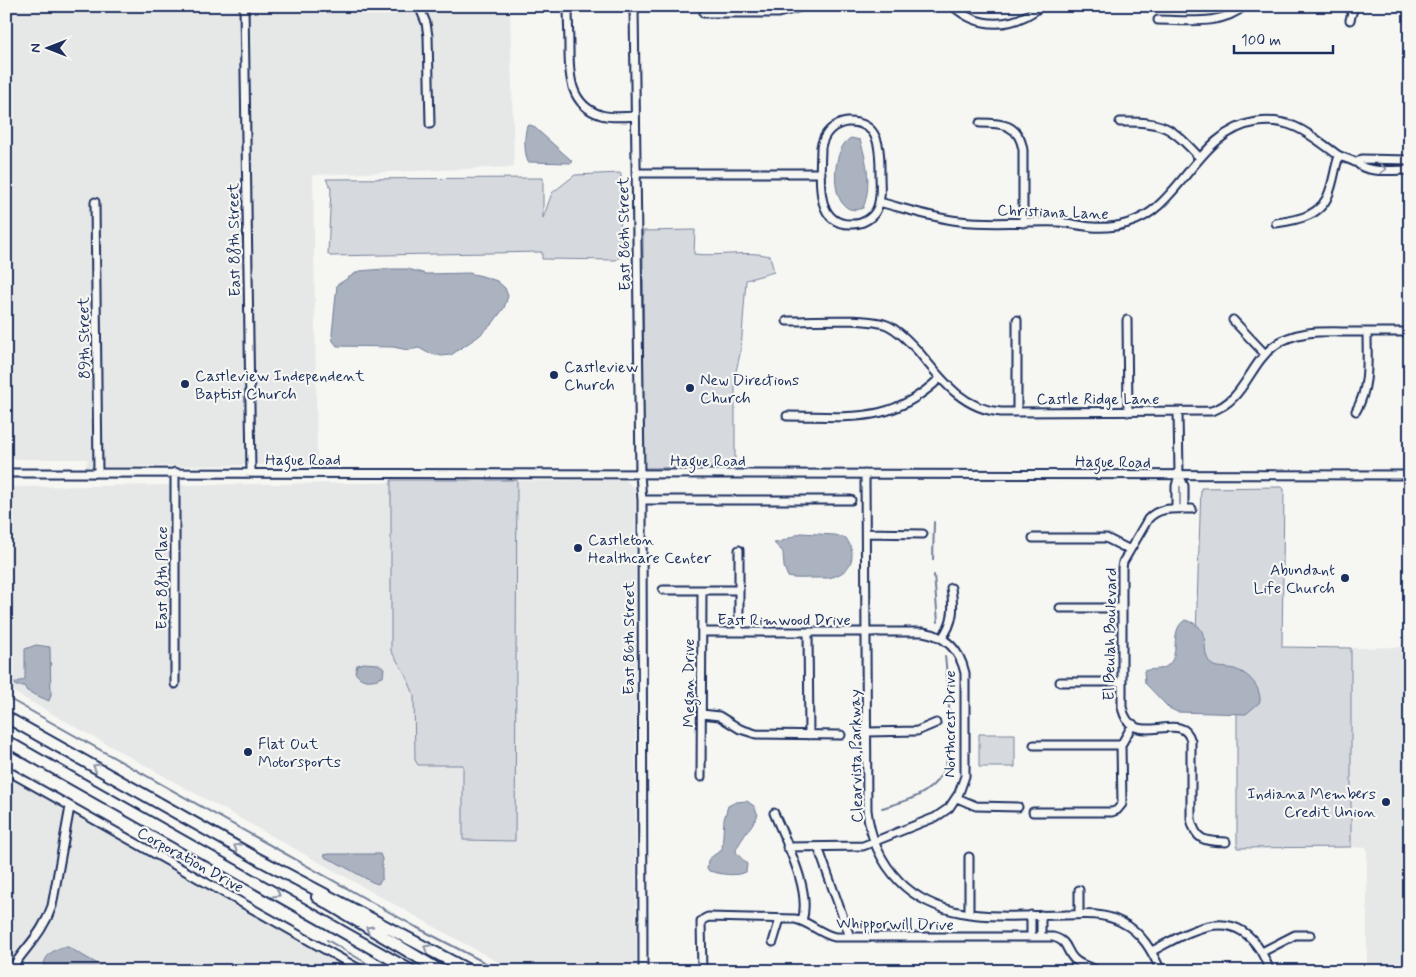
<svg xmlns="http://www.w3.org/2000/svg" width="1416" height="977" font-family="Mynerve,sans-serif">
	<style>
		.built { fill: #e6e7e7 }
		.green { fill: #d6d9dd; stroke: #78849e }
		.water { fill: #abb2c0; stroke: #717e99 }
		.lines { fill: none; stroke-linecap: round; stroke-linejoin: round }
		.stream { stroke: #717e99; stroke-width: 2 }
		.minor-casing { stroke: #1b2f5e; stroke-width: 11 }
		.highway-casing { stroke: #1b2f5e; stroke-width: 14 }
		.minor { stroke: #f6f6f2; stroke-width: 7 }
		.highway { stroke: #f6f6f2; stroke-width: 10 }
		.oneway { stroke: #8892a8 }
		.poi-dot { fill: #1b2f5e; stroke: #f6f6f2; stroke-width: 2 }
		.labels { text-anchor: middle; stroke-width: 4.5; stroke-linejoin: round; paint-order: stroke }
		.street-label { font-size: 16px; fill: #1b2f5e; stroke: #f6f6f2 }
		.poi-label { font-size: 16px; fill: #1b2f5e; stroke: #f6f6f2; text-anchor: start }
	</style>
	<rect width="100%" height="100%" fill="#f6f6f2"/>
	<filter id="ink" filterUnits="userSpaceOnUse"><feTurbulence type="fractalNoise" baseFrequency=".02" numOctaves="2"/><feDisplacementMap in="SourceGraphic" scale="10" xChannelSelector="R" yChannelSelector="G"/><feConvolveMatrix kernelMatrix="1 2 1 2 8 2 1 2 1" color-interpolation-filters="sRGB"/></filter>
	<g filter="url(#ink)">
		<path class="built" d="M6,6H510L514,167L313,175L317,464L86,467L88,459H6Z
			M625,480L635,489L636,971H514L6,688V487Z
			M1410,647V971H1360L1367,970V848L1351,847V648Z
			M6,763L375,971H6Z"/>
		<path class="green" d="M621,173L620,257L616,260L542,259V252L330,256L328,254L331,188L326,179L543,178V218L552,193L575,175Z
			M695,230L694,254C720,257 745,250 770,256L774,272L746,280L741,350L735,375V467L644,468L643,231Z
			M391,480H517L515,841L463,840V765H418L415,760L414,695L406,675L391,651Z
			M1282,487L1284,489L1282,647L1351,648V847L1237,848V709L1195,664L1201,488Z
			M979,734H1015V767H979Z"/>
		<path class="water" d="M530,125L533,126L571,160L572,163L528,162C524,152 524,136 527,126Z
			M851,138L860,140C867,161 872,186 863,208C828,222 829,148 851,138Z
			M384,269H408L426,274L469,273L482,276L497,281L505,288L508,296L504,308L493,323L479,336L451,355L442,356L428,353L419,348L408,350L393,347L337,346L333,341L332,334L337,285L359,271Z
			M801,533L835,535L846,538C859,557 850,574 828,578C823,578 817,578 812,578C804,578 796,579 788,577L784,567L783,552L774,543L780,542Z
			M1185,620C1217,627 1196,655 1214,666C1218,668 1225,667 1229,668C1246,670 1261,685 1260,702L1246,714L1177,712L1169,708L1145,683L1144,671C1152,668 1160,671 1167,666C1182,655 1168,631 1185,620Z
			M36,645L50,647L51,695L49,701L27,691L24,686H16L15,683L25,679V649Z
			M364,663L378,664L384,668L383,677C373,681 361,683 355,672L357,665Z
			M747,801L754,806L758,815C754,823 736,846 736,851C737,855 744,860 747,864L746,872C734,877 721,874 709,871L707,868L708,860L714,855L722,850L724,819L728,806L736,802Z
			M329,854H380L382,859V880L378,884L372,882L334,861L326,858L324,855Z
			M63,947H68L110,971H47L43,967C45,956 52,950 63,947Z"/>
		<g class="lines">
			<path class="stream" d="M933,560L934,522
				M934,575L938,622
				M6,697L416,927L501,971
				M882,808C894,804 908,801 919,795C955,776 951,740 949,706C948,689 947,672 945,656
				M327,940L380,971"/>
			<g class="minor-casing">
				<path id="minor" d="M244,6L251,472
					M419,6L426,23L428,36L430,124
					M568,6C568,20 569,34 569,49C569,76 570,105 601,115C612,118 624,117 635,116
					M634,6L640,474L642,500L643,971
					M953,6C979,30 1014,28 1041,6
					M704,13H778L805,6
					M1158,20C1186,20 1222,26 1244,6
					M1350,20L1354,6
					M847,122C881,121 880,150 880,175C880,186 882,198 877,209C873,218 863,224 853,224C812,227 821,172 821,147C824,133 833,124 847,122Z
					M1120,122C1164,121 1171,127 1200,158
					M980,123C1002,123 1019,124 1023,150V223
					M1357,162L1362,159L1410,160
					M636,173H821
					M95,202L98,472
					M879,202C906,209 933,218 960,221C993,225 1026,221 1058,222C1070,223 1081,226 1092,227C1116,229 1141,222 1158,206C1191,177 1209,129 1257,122C1293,117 1311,136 1338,155C1343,158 1350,159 1355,162C1358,163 1359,165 1361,166C1372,173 1397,170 1410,170
					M1276,223C1298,220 1323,216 1330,190C1334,179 1335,167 1339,156
					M1017,320V412
					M1127,320L1128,412
					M1233,320L1265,354
					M787,321C811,321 870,317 889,326C901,332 909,342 918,351C941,379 962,409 1001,412L1211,411C1244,402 1249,364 1274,346C1296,329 1326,332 1352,332C1371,332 1390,332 1410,332
					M1356,411C1370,387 1367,360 1367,332
					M787,416C851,416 891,425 940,378
					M175,472V684
					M6,473L1410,475
					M865,474L867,810C870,837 881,862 899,881C943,926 1009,915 1065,915C1085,914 1104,913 1121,922C1142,932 1152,951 1161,971
					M1179,475L1184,486V509
					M642,500H851
					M1176,509V486L1179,475L1178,412
					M1192,509C1176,509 1160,506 1148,519L1123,562L1122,568V707C1132,754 1182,706 1191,741V819C1196,842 1206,841 1226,842
					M866,533L923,534
					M1033,538H1106L1130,550
					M663,590H739
					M1060,608H1122
					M702,632H923C947,636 960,651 965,673V776L959,793L949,808L936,817L863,846L787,847
					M739,632V550
					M808,632L809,735
					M942,638C954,622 954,607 951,588
					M1060,682H1122
					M702,714L719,716L740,729L756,734L841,735
					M867,732L917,731L936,723
					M1034,745H1121
					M6,770L363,971
					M701,777L702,590
					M957,798L976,806L1018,807
					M1033,812H1112L1117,810L1122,804L1121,745L1133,724
					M774,813C786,843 812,890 802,921
					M818,847L850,937
					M969,857V914
					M1079,890V914
					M1031,915V937
					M1041,937V915
					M773,942L780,919
					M1152,951C1187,933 1231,903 1260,950C1264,956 1267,964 1270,971
					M1262,952L1295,935H1310
					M10,971C26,946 42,935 52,906L70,807
					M702,971L701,922L704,919L708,917L795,919C810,922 820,934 835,937H1053C1069,941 1065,950 1074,959C1081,966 1092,968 1100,971"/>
			</g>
			<g class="highway-casing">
				<path id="highway" d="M6,717L260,860L470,971
					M6,741L412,971
					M317,897L441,971"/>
			</g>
			<use href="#minor" class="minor"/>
			<use href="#highway" class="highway"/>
		</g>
		<defs><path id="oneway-chevron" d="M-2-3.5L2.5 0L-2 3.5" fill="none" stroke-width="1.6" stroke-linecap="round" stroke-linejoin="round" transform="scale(1.25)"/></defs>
		<g class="oneway">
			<use href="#oneway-chevron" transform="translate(1383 169) rotate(3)"/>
			<use href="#oneway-chevron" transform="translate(96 767) rotate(-151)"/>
			<use href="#oneway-chevron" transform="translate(237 847) rotate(-151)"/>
			<use href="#oneway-chevron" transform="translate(277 894) rotate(30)"/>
			<use href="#oneway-chevron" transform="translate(369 929) rotate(-150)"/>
			<use href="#oneway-chevron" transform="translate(427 948) rotate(-152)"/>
		</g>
	</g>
	<g class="poi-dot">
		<circle cx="554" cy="375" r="5"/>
		<circle cx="185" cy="384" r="5"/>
		<circle cx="690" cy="388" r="5"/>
		<circle cx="578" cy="548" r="5"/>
		<circle cx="1345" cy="578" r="5"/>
		<circle cx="248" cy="752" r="5"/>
		<circle cx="1386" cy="802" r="5"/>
	</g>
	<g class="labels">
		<g class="street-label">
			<text transform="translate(1053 211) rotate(2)" y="6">Christiana Lane</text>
			<text transform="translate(623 234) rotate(-91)" y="6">East 86th Street</text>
			<text transform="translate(233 240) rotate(-91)" y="6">East 88th Street</text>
			<text transform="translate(83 338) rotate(-91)" y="6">89th Street</text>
			<text x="1098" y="404">Castle Ridge Lane</text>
			<text x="303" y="465">Hague Road</text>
			<text x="708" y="466">Hague Road</text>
			<text transform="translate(1113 461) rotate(1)" y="6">Hague Road</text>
			<text transform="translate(161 578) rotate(-90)" y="6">East 88th Place</text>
			<text x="784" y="625">East Rimwood Drive</text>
			<text transform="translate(1109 634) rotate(-89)" y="6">El Beulah Boulevard</text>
			<text transform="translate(628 638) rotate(-90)" y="6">East 86th Street</text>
			<text transform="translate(688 683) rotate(-90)" y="6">Megan Drive</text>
			<text transform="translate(949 724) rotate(-90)" y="6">Northcrest Drive</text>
			<text transform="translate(855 756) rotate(-91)" y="6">Clearvista Parkway</text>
			<text transform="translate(191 859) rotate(29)" y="6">Corporation Drive</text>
			<text transform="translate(895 923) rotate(1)" y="6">Whipporwill Drive</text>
		</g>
		<g class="poi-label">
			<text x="564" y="372">Castleview<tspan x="564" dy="18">Church</tspan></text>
			<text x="195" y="381">Castleview Independent<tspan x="195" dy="18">Baptist Church</tspan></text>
			<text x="700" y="385">New Directions<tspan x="700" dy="18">Church</tspan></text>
			<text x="588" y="545">Castleton<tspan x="588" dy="18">Healthcare Center</tspan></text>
			<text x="1335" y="575" text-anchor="end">Abundant<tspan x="1335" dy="18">Life Church</tspan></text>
			<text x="258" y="749">Flat Out<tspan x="258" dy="18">Motorsports</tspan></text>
			<text x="1376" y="799" text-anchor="end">Indiana Members<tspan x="1376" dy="18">Credit Union</tspan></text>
		</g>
	</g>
	<rect width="1416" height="977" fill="none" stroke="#f6f6f2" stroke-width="25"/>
	<rect x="12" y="12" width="1391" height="952" fill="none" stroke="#1b2f5e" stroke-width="2" filter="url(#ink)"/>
	<g transform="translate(48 48) rotate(270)" stroke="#f6f6f2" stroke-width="4" paint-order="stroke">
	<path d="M0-4L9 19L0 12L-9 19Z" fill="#1b2f5e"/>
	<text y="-8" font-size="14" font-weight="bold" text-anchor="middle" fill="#1b2f5e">N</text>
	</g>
	<path d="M1234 45v8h99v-8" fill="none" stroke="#1b2f5e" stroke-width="2.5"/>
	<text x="1241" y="45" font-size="15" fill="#1b2f5e" stroke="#f6f6f2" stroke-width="4" paint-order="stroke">100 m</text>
</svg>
